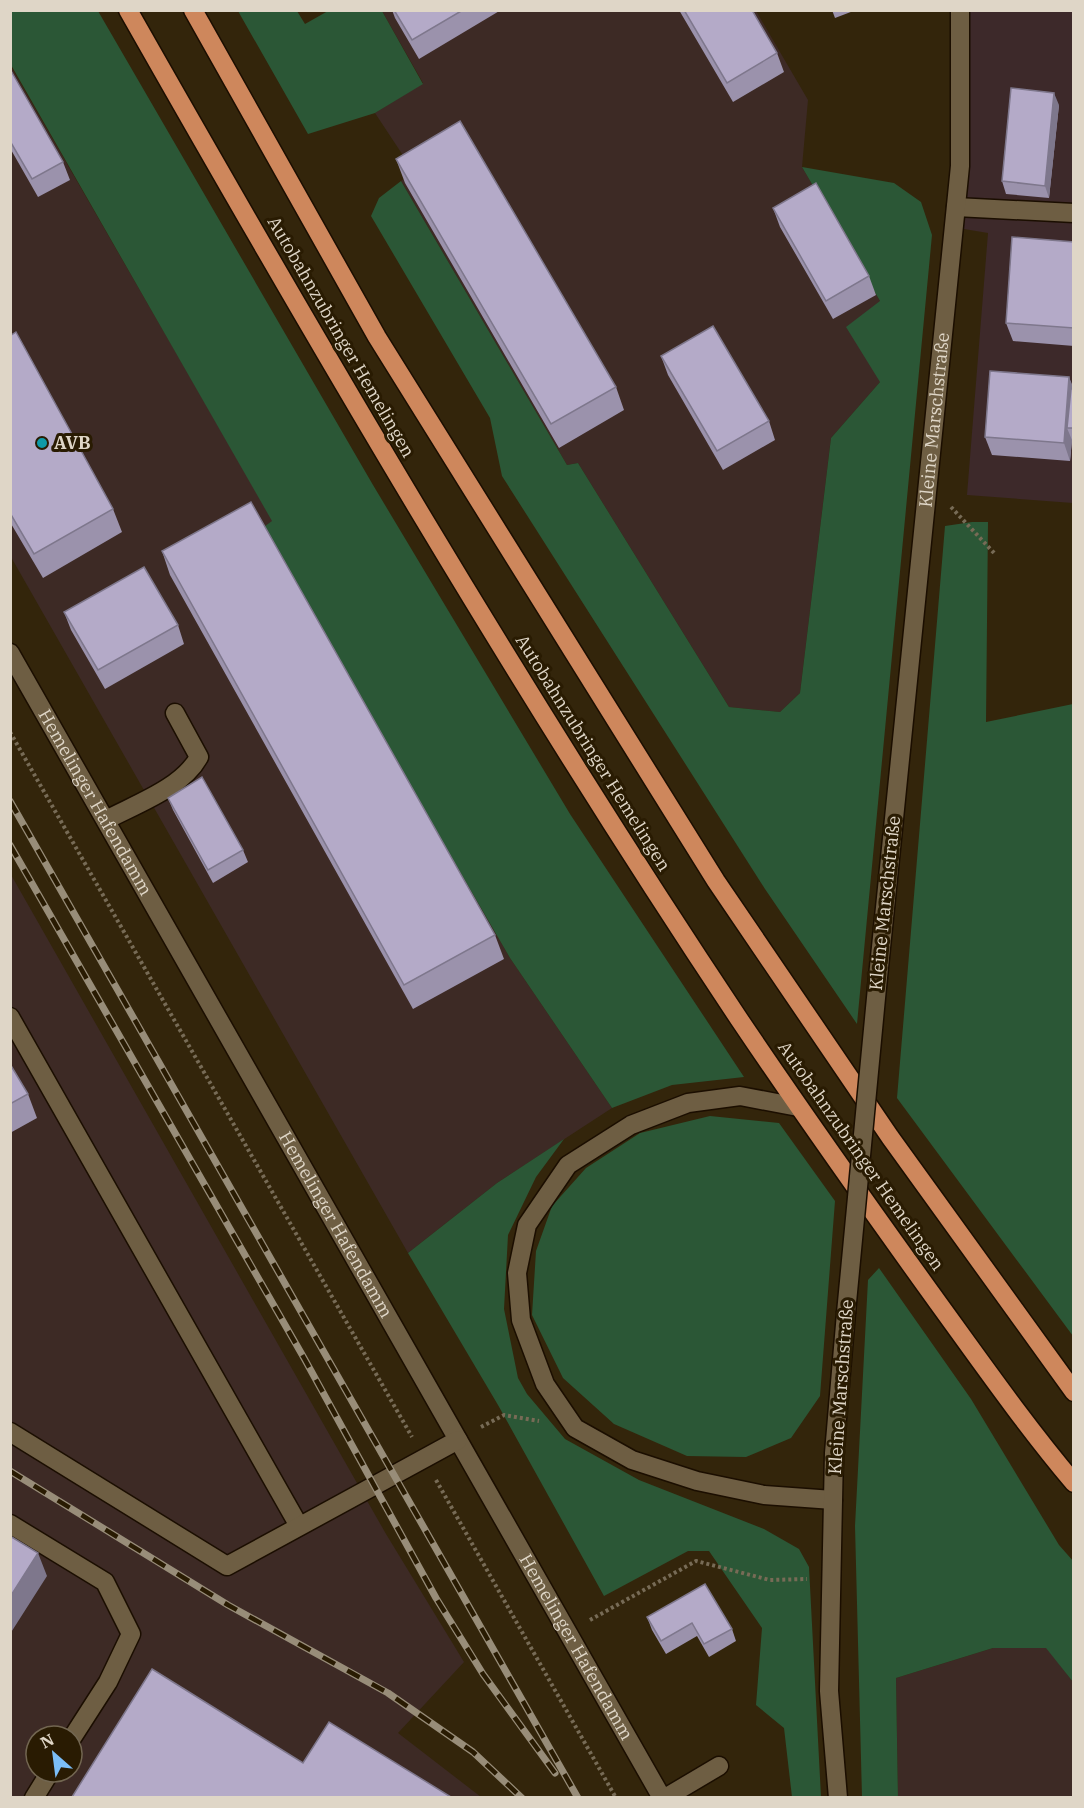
<svg xmlns="http://www.w3.org/2000/svg" width="1084" height="1808" font-family="'IBM Plex Serif',serif">
	<style>
		.commercial { fill: #3d292a }
		.industrial { fill: #3d2a25; fill-rule: evenodd }
		.green { fill: #2b5736 }
		.lines { fill: none; stroke-linecap: round; stroke-linejoin: round }
		.minor-casing { stroke: #1b0e00; stroke-width: 21 }
		.highway-casing { stroke: #1b0e00; stroke-width: 21 }
		.path { stroke: #776b56; stroke-width: 4; stroke-dasharray: 3 3; stroke-linecap: butt }
		.minor { stroke: #6e5e43; stroke-width: 18 }
		.highway { stroke: #ce875c; stroke-width: 18 }
		.rail-casing { stroke: #988d79; stroke-width: 7 }
		.rail { stroke: #291b02; stroke-width: 4.5; stroke-dasharray: 14; stroke-linecap: butt }
		.minor-bridge-casing { stroke: #1b0e00; stroke-width: 21; stroke-linecap: butt }
		.minor-bridge { stroke: #6e5e43; stroke-width: 18 }
		.wall { fill: #9b92ac }
		.shaded-wall { fill: #7e778c }
		.building { fill: #b4aac8; stroke: #7e778c; stroke-width: 1.5 }
		.culture-dot { fill: #0f9aa8; stroke: #291b02; stroke-width: 2 }
		.labels { text-anchor: middle; stroke-width: 6; stroke-linejoin: round; paint-order: stroke }
		.street-label { font-size: 18px; fill: #dfd6c7; stroke: #291b02 }
		.poi-label { font-size: 18px; font-weight: bold; fill: #dfd6c7; stroke: #291b02; text-anchor: start }
	</style>
	<rect width="100%" height="100%" fill="#33250b"/>
	<path class="commercial" d="M964,11H1073V503L967,495L988,233L964,229Z"/>
	<path class="industrial" d="M382,11H756L808,100L802,167L880,301V382L831,438L800,693L780,712L729,707L578,463L567,465L401,181L414,172L375,113L423,83Z
		M10,65L273,521L262,529L510,958L612,1108L497,1183L408,1253L11,557Z
		M10,873L386,1534L464,1662L398,1733L481,1797H11ZM36,1736H72V1772H36Z
		M993,1648H1047L1073,1682V1797H898L896,1678Z"/>
	<path class="green" d="M10,11H98L373,485L570,814L744,1077L672,1085L612,1108L510,958L261,529L272,521L11,65Z
		M238,11H297L305,24L328,11H382L423,84L375,113L308,134Z
		M802,167L894,183L921,202L932,235L857,1024L765,889L502,476L490,418L371,216L379,198L401,181L567,465L578,463L729,707L780,712L800,693L831,438L880,382L846,327L880,301Z
		M972,522H988L986,722L1073,704V1336L897,1098L945,526Z
		M710,1116L779,1123L835,1201L820,1396L791,1438L746,1457L687,1456L614,1424L563,1378L532,1315L536,1251L552,1206L586,1168L640,1133Z
		M564,1139L536,1177L508,1235L504,1309L518,1378L527,1394L565,1439L639,1480L764,1529L799,1549L809,1567L821,1797H792L784,1728L756,1705L762,1628L709,1551H688L604,1596L498,1405L408,1253L497,1183Z
		M879,1268L971,1399L1059,1545L1074,1562L1073,1682L1046,1648H993L896,1678L898,1798L862,1797L855,1526L868,1280Z"/>
	<g class="lines">
		<g class="minor-casing">
			<g id="minor">
				<path d="M956,207L1074,213"/>
				<path id="s1" d="M10,653L662,1798"/>
				<path d="M106,820C136,804 182,788 199,757L175,713"/>
				<path id="s2" d="M878,977L960,166V10"/>
				<path d="M10,1017L299,1526"/>
				<path d="M798,1107L740,1096L688,1103L631,1125L568,1165L527,1225L517,1273L521,1320L545,1384L575,1428L632,1460L697,1481L764,1495L833,1500"/>
				<path d="M10,1432L227,1566L458,1440"/>
				<path d="M10,1524L105,1582L131,1634L108,1682L72,1738"/>
				<path d="M34,1798L50,1772"/>
				<path d="M665,1798L719,1766"/>
				<path d="M838,1798L829,1691L834,1453L846,1313"/>
			</g>
		</g>
		<g class="highway-casing">
			<path id="highway" d="M128,10C322,352 521,692 739,1019C803,1114 869,1207 936,1300C981,1362 1025,1425 1074,1483
				M193,10L377,337L716,881L890,1137L1074,1392"/>
		</g>
		<path class="path" d="M951,507L995,554
			M10,732L412,1437
			M481,1427L504,1415L539,1421
			M436,1480L616,1798
			M590,1620L696,1561L770,1580L807,1579"/>
		<use href="#minor" class="minor"/>
		<use href="#highway" class="highway"/>
		<g class="rail-casing">
			<path id="rail" d="M10,801L578,1798
				M10,845L304,1358L436,1598L483,1674L555,1773
				M10,1471L228,1605L388,1693L473,1752L522,1798"/>
		</g>
		<use href="#rail" class="rail"/>
		<g class="minor-bridge-casing">
			<path id="minor-bridge" d="M846,1313L878,977"/>
		</g>
		<use href="#minor-bridge" class="minor-bridge"/>
	</g>
	<path class="wall" d="M392,10H501L419,59L395,18Z
		M679,10H752L777,53L784,72L733,102Z
		M832,10H856L835,18Z
		M10,69L63,162L70,180L38,197L10,148Z
		M1059,105L1049,198L1006,194L1002,181Z
		M396,159L616,387L624,410L559,448L405,183Z
		M773,208L869,276L876,295L833,319L780,227Z
		M1074,242V346L1013,341L1006,323Z
		M10,336L113,509L122,532L43,578L10,522Z
		M661,356L769,421L775,440L723,470L668,375Z
		M1069,377L1073,389L1074,441L1072,440L1070,461L992,455L985,437Z
		M162,551L495,935L504,959L413,1009L170,575Z
		M64,612L178,625L184,644L105,689L71,630Z
		M168,798L243,850L248,862L213,883L173,810Z
		M10,1064L28,1094L37,1118L10,1133Z
		M647,1617L732,1629L736,1641L709,1657L697,1636L666,1654L652,1630Z"/>
	<path class="shaded-wall" d="M1054,93L1059,105L1049,198L1045,186Z
		M1069,377L1074,389L1067,428L1072,440L1070,461L1064,443Z
		M38,1553L47,1576L10,1634V1597Z"/>
	<path class="building" d="M394,10H463L412,40Z
		M684,10H752L777,53L727,83Z
		M10,69L63,162L32,179L10,141Z
		M1011,88L1054,93L1045,186L1002,181Z
		M460,121L616,387L551,424L396,159Z
		M816,183L869,276L826,301L773,208Z
		M1012,237L1074,242V328L1006,323Z
		M713,326L769,421L717,451L661,356Z
		M16,332L113,509L34,554L10,513V336Z
		M990,371L1069,377L1064,443L985,437Z
		M1071,389H1074V428H1067Z
		M251,502L495,935L404,985L162,551Z
		M144,567L178,625L98,670L64,612Z
		M202,777L243,850L208,870L168,798Z
		M10,1064L28,1094L10,1104Z
		M10,1536L38,1553L10,1597Z
		M705,1584L732,1629L704,1644L692,1623L661,1641L647,1617Z
		M152,1669L303,1763L329,1722L451,1797H72Z"/>
	<circle class="culture-dot" cx="42" cy="443" r="6"/>
	<g class="labels">
		<g class="street-label">
			<text transform="translate(341 337) rotate(60)" y="6">Autobahnzubringer Hemelingen</text>
			<text dy="6" stroke="none"><textPath href="#s2" startOffset="560">Kleine Marschstraße</textPath></text>
			<text transform="translate(593 753) rotate(58)" y="6">Autobahnzubringer Hemelingen</text>
			<text dy="6" stroke="none"><textPath href="#s1" startOffset="172">Hemelinger Hafendamm</textPath></text>
			<text transform="translate(885 903) rotate(-84)" y="6">Kleine Marschstraße</text>
			<text transform="translate(861 1156) rotate(55)" y="6">Autobahnzubringer Hemelingen</text>
			<text dy="6" stroke="none"><textPath href="#s1" startOffset="658">Hemelinger Hafendamm</textPath></text>
			<text transform="translate(841 1387) rotate(-86)" y="6">Kleine Marschstraße</text>
			<text dy="6" stroke="none"><textPath href="#s1" startOffset="1144">Hemelinger Hafendamm</textPath></text>
		</g>
		<g class="poi-label">
			<text x="54" y="449">AVB</text>
		</g>
	</g>
	<rect width="1084" height="1808" fill="none" stroke="#dfd6c7" stroke-width="24"/>
	<g transform="translate(54 1754) rotate(332)"><circle r="28" fill="#291b02" stroke="#726651" stroke-width="1.5"/>
	<path d="M0-4.5L10 22L0 15L-10 22Z" fill="#7bbef8"/>
	<text y="-9" font-size="16" font-weight="bold" text-anchor="middle" fill="#dfd6c7">N</text>
	</g>
</svg>
